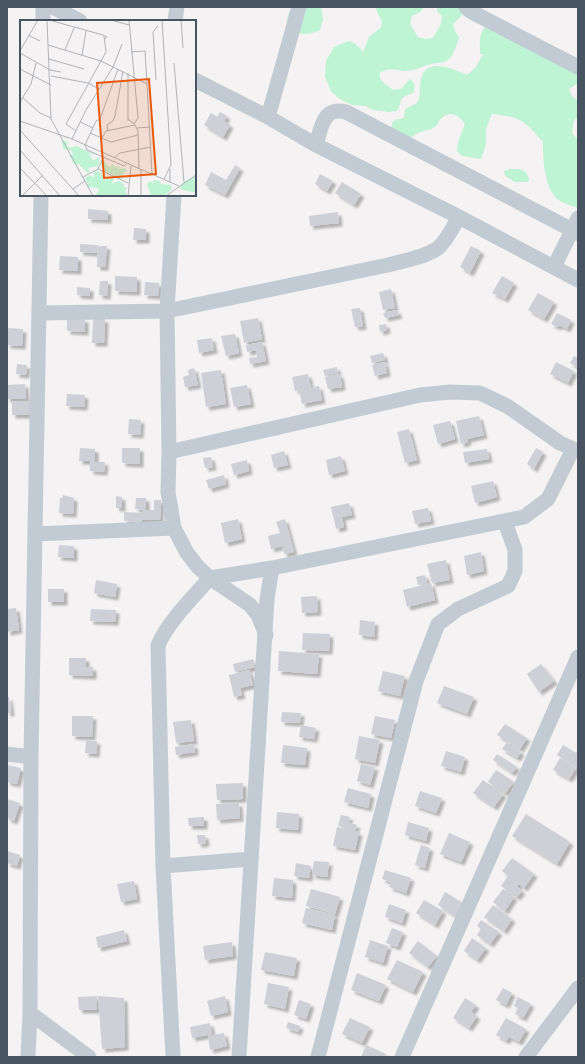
<svg xmlns="http://www.w3.org/2000/svg" width="585" height="1064" font-family="'Fira Sans',sans-serif">
	<style>
		.green { fill: #bef3d4 }
		.building { fill: #cdd0d6; filter: url(#shadow) }
		.lines { fill: none; stroke-linecap: round; stroke-linejoin: round }
		.street { stroke: #c2cbd4; stroke-width: 15 }
		.inset-road { fill: none; stroke: #afb3b8; stroke-width: 1 }
		.view { fill: #e8590c; fill-opacity: 0.15; stroke: #e8590c; stroke-width: 2 }
		.inset-edge { fill: none; stroke: #485461; stroke-width: 2 }
	</style>
	<defs>
		<filter id="shadow"><feDropShadow dx="3.5" dy="3.5" stdDeviation="1" flood-color="#0004"/></filter>
	</defs>
	<rect width="100%" height="100%" fill="#f4f2f2"/>
	<path class="green" d="M293,7H321L323,20L320,30C310,35 300,35 289,30C286,21 286,14 293,7Z
		M375,7H424L420,12L412,16L410,24L418,37L425,39L433,38L441,24L442,16L437,11V7H464L465,12L453,24L455,31L459,38C457,43 455,51 452,55C447,64 439,62 431,64C421,67 414,71 404,71C394,70 389,67 380,73C378,81 387,85 393,90L401,89L410,79C415,83 416,87 413,93L403,97L401,100L399,108L396,111L389,112L373,110L366,106L352,105L338,98L331,91L325,77L326,61L334,47L349,41C356,43 359,47 363,52L369,37L381,27L382,22Z
		M487,25C518,35 553,41 578,62V83L569,89L572,96L578,101V118L575,119L573,125L572,133L578,140V208C572,206 566,204 560,201C544,190 543,160 543,142C524,120 521,117 492,114L486,129V144L481,159L462,156L457,151C457,141 462,133 465,124C459,115 450,110 442,118C439,120 438,124 436,126C431,131 424,130 418,133C415,134 414,137 410,137C404,137 397,133 392,131C390,123 394,118 402,119L404,117L405,109C409,107 415,105 418,101C421,96 419,91 420,85C423,55 449,68 467,75L476,67L483,54H480C480,42 478,34 487,25Z
		M511,169H519L526,172L529,179L528,182H515L505,176L504,171Z"/>
	<path class="building" d="M220,112L227,116L224,121L230,125L223,137L204,125L211,113L217,117Z
		M235,165L240,168L225,195L205,185L211,172L226,180Z
		M320,174L333,181L327,191L315,184Z
		M342,182L361,194L354,205L335,193Z
		M88,209L108,211V220L88,219Z
		M338,212L339,223L310,226L309,216Z
		M134,228L146,229V240H133Z
		M80,244L98,245L97,253L80,252Z
		M98,246H107L105,267H97Z
		M471,246L481,251L470,273L460,267Z
		M60,256L78,257V271L59,270Z
		M115,276L137,277V292L115,291Z
		M502,276L514,283L505,299L492,293Z
		M100,281H108L107,296L99,295Z
		M145,282L159,283L158,296L144,295Z
		M77,287L90,288V296L77,295Z
		M391,289L395,308L383,310L379,292Z
		M538,293L554,302L544,319L528,310Z
		M360,308L363,326L355,327L351,309Z
		M397,310L399,315L385,318L383,313Z
		M557,313L571,320L567,329L559,325L558,327L551,324Z
		M67,318L85,319V332L67,331Z
		M258,318L262,339L244,343L240,321Z
		M93,319H105L104,343H92Z
		M386,324L387,330L380,332L379,325Z
		M7,328L23,329L22,346L7,345Z
		M235,334L239,353L226,356L221,336Z
		M212,338L214,350L199,353L197,340Z
		M262,342L266,361L250,364L249,358L257,357L256,350L247,352L246,345Z
		M383,353L385,360L372,363L370,356Z
		M574,356L578,358V368L570,363Z
		M385,362L387,373L375,376L372,365Z
		M556,362L574,371L568,383L550,374Z
		M17,364L27,365L26,375L16,374Z
		M337,367L338,373L325,376L323,370Z
		M194,368L198,385L185,387L183,377L189,375L188,370Z
		M221,370L226,404L206,407L201,373Z
		M308,374L311,388L319,386L322,400L302,404L299,390L295,391L292,377Z
		M340,374L342,387L328,389L325,377Z
		M25,384L26,399H7V385Z
		M247,385L251,404L234,407L230,388Z
		M67,394L85,395L84,407L66,406Z
		M12,401H31L30,415H12Z
		M479,416L484,435L467,439L468,442L461,444L456,421Z
		M129,419L141,420L140,435L128,434Z
		M450,421L455,439L438,444L433,425Z
		M409,429L417,460L405,463L397,432Z
		M80,448L95,449V462H105L104,472L90,471V461H79Z
		M122,448H140V464L122,463Z
		M536,448L543,452L534,469L527,464Z
		M487,449L489,459L465,463L463,452Z
		M284,451L288,465L274,468L271,455Z
		M341,456L345,471L329,475L326,460Z
		M211,457L213,467L205,468L203,458Z
		M247,460L249,471L234,475L231,464Z
		M224,475L226,484L209,489L206,480Z
		M493,481L497,497L475,503L471,486Z
		M63,495L74,498L73,514L59,513L60,498H62Z
		M116,496L122,497V508H116Z
		M136,498H146V510H154V500H161L160,520H142V522L124,521V512L142,513L143,510L135,509Z
		M349,503L352,515L342,517L344,527L336,529L331,507Z
		M428,508L431,521L415,524L412,511Z
		M238,519L242,539L225,543L221,523Z
		M285,519L294,552L284,554L282,546L271,549L268,536L280,533L276,522Z
		M59,545L74,546V558L58,557Z
		M481,552L484,571L467,575L464,556Z
		M446,560L450,580L432,583L427,564Z
		M425,575L427,583L418,585L416,577Z
		M96,580L117,584L115,597L94,593Z
		M431,583L435,600L407,607L403,590Z
		M48,589H64V602H48Z
		M317,596L318,612L302,613L301,597Z
		M16,608L19,630L7,632V609Z
		M91,609L116,610L115,622L90,621Z
		M360,620L375,622L374,637L359,635Z
		M303,633L330,634L329,651L302,650Z
		M279,651L319,654L317,674L278,671Z
		M69,658H86V667H93V676L69,675Z
		M253,659L255,667L235,672L233,664Z
		M541,664L554,681L539,692L527,674Z
		M249,670L253,685L240,688L242,695L234,697L229,675Z
		M383,671L405,676L400,696L378,691Z
		M444,686L474,697L467,714L437,703Z
		M7,697H9L11,713H7Z
		M282,712L301,713L300,723L281,722Z
		M72,716H93L92,737L72,736Z
		M375,716L395,720L391,738L371,734Z
		M191,720L194,741L176,743L173,722Z
		M505,724L527,738L520,749L497,735Z
		M301,725L316,728L314,739L299,737Z
		M359,736L380,740L375,763L355,759Z
		M86,740L97,741L96,754L85,753Z
		M507,742L521,752L517,758L502,749Z
		M194,744L195,752L176,755L175,747Z
		M283,745L307,748L305,765L281,763Z
		M563,745L576,753L578,750V768L557,755Z
		M446,751L465,757L461,772L441,766Z
		M497,754L517,767L512,773L493,760Z
		M560,758L576,768L569,779L553,770Z
		M361,764L375,767L370,785L357,781Z
		M7,765L21,768L17,784L7,782Z
		M496,770L514,782L505,793L488,782Z
		M483,780L503,794L494,807L473,793Z
		M243,783V799L217,800L216,784Z
		M348,788L371,794L368,808L344,802Z
		M420,791L442,798L436,813L415,806Z
		M7,799L20,803L14,821L7,818Z
		M239,803L240,818L217,820L216,804Z
		M277,812L299,814L298,830L276,828Z
		M526,814L570,842L557,864L512,836Z
		M341,815L350,817L348,822L357,825L355,831L338,826Z
		M204,817V826H189L188,818Z
		M408,822L429,828L426,841L405,835Z
		M337,827L359,832L355,850L333,846Z
		M449,833L470,842L461,862L440,854Z
		M197,835H205L206,843L198,844Z
		M421,845L430,848L425,868L415,865Z
		M7,851L20,855L17,866L7,863Z
		M512,858L534,874L524,888L519,884L517,886L522,891L517,897L501,886L508,876L502,871Z
		M314,861L329,862L327,877L312,875Z
		M296,863L311,866L309,878L294,876Z
		M385,870L411,878L406,893L389,887L391,882L382,879Z
		M274,878L293,880L292,898L272,896Z
		M134,881L137,899L121,902L117,884Z
		M311,889L340,897L335,914L306,906Z
		M503,889L514,897L505,911L493,902Z
		M445,892L463,903L455,916L438,905Z
		M424,900L443,911L435,925L416,913Z
		M389,904L406,910L402,923L385,917Z
		M493,905L512,919L504,931L484,917Z
		M306,908L335,915L332,930L302,923Z
		M481,920L499,932L490,944L477,935L481,929L477,926Z
		M392,928L403,932L397,947L386,943Z
		M124,930L127,941L98,948L96,937Z
		M472,938L486,948L477,960L464,951Z
		M370,940L388,946L383,963L365,957Z
		M418,941L437,956L428,967L409,953Z
		M232,942L233,956L205,960L203,946Z
		M265,952L297,958L294,976L261,970Z
		M397,960L423,972L413,992L387,979Z
		M357,973L386,985L379,1001L351,990Z
		M268,983L289,987L285,1009L264,1004Z
		M503,988L512,993L506,1005L496,1000Z
		M97,996V1010H79L78,997Z
		M98,996L124,998L125,1047L102,1049Z
		M225,996L228,1012L211,1016L207,1001Z
		M518,997L531,1004L523,1018L515,1014L518,1008L514,1006Z
		M465,998L476,1005L471,1012L477,1016L469,1028L453,1018Z
		M299,1000L311,1004L306,1019L294,1015Z
		M350,1018L370,1027L362,1043L342,1034Z
		M506,1018L526,1029L519,1042L509,1037L506,1041L496,1035Z
		M288,1022L300,1026L298,1032L286,1028Z
		M210,1023L212,1034L192,1038L190,1027Z
		M224,1033L227,1046L210,1050L208,1036Z
		M366,1045L386,1054L385,1057H361Z"/>
	<g class="lines">
		<path class="street" d="M53,7L80,21
			M466,7L470,11L578,67
			M43,21V7
			M175,21L177,7
			M195,80L268,117L316,145L459,217L578,280
			M268,117L299,7
			M316,145C321,128 323,106 346,112L578,233
			M41,195L31,757L30,1013L89,1057
			M174,195L167,311L169,452L168,492L174,528L187,553L198,567L210,578L272,568L524,517L548,499L573,449
			M554,267L578,218
			M40,313L167,311L388,265C403,261 426,257 438,248C447,240 453,227 459,217
			M169,452L420,395L450,392L480,393L507,406L560,443L578,451
			M35,534L174,528
			M7,754L31,757
			M163,866L251,859
			M28,1057L30,1013
			M173,1057L163,866L158,645C169,621 192,598 210,578L250,605L258,615L266,635
			M239,1057L267,599L272,568
			M318,1057L416,681L438,624L458,609L508,586L515,571V550L505,522
			M402,1057L578,657
			M526,1057L578,988"/>
	</g>
	<g transform="translate(20 20)">
		<rect width="176" height="176" fill="#f4f2f2"/>
		<path d="M41,120L48,122L47,126L50,128L56,126L76,135L68,134L73,139L71,141L80,137L78,146L68,148L70,151L68,153L59,145L62,143L55,145L49,135H53L52,131L44,129ZM83,139L89,147H91L92,143L95,147L100,146L98,149L105,148L107,151L102,154L103,159L98,158V153L97,157L94,156V151L93,155L84,151V146L80,145ZM76,151L82,153L83,160L94,158L92,164L98,161L103,163L105,168L108,167L105,171L107,175L74,176L79,171L78,168L68,167L67,164L72,162L67,163L65,158L70,155L74,158V152ZM175,156L176,173L160,169L162,163ZM138,160L142,164L151,165L152,169L144,176H131L127,164L130,161L134,164L133,161Z" fill="#bef3d4"/>
		<path class="inset-road" d="M27,0L28,25L81,41L127,64L132,154M29,0L83,15L87,17L85,19M91,0L109,5M142,0L151,145L144,159M161,0L163,28M8,15L20,21M28,25L31,99L73,176M45,30L54,8M0,31L18,0M111,32L125,31L127,64M0,33L30,50L41,52M62,35L66,11M29,39L64,49M154,43L164,162M0,49L31,65M98,49L80,99L76,101L65,125L67,130L83,137L104,146L107,143M108,53V101M31,56L68,63L79,69M136,60L133,12L138,6M3,78L20,93L31,98M0,82L11,64L16,43M108,99L114,104L118,98L109,0M0,101L52,119L159,166M60,102L73,108M117,108L130,107M0,110L59,176M56,111L46,104L86,32L84,16M88,111L87,105L93,101L95,96L103,51M70,113L91,122L118,115M82,118L86,111L115,105L118,111L119,149M52,119L66,90L93,47L102,24M0,130L40,176M94,138L100,133L131,127M0,148L27,176M78,149L108,163M150,149V162M63,157L78,149L84,136M53,169L65,161M2,176L23,155M108,176L111,146M121,176V150M146,176L176,155"/>
		<path class="view" d="M129,59L136,154L84,158L77,63Z"/>
		<rect width="176" height="176" class="inset-edge"/>
	</g>
	<rect width="585" height="1064" fill="none" stroke="#485461" stroke-width="16"/>
</svg>
